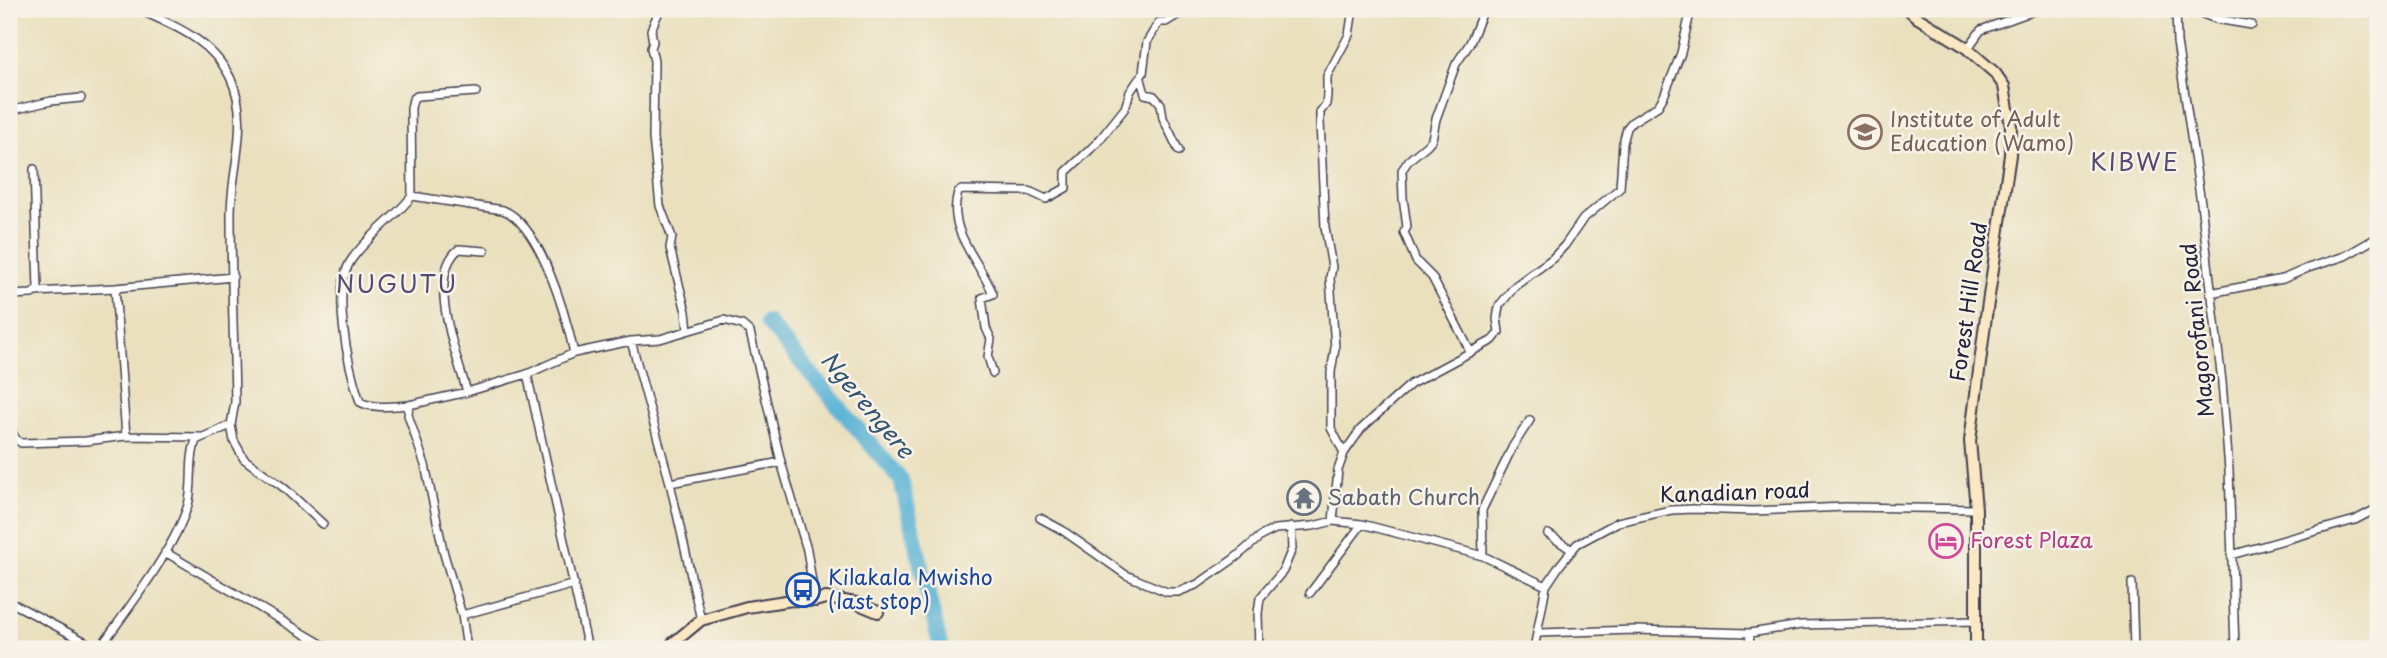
<svg xmlns="http://www.w3.org/2000/svg" width="2387" height="658" font-family="'Playpen Sans',sans-serif">
	<style>
		.lines { fill: none; stroke-linecap: round; stroke-linejoin: round }
		.river { stroke: #56b1d4; stroke-width: 16 }
		.street-casing { stroke: #403e4f; stroke-width: 10 }
		.secondary-casing { stroke: #403e4f; stroke-width: 14 }
		.street { stroke: #fff; stroke-width: 7 }
		.secondary { stroke: #fae7c3; stroke-width: 10 }
		.labels { text-anchor: middle; stroke-width: 5; stroke-linejoin: round; paint-order: stroke }
		.education-label { font-size: 21px; fill: #785e54; stroke: #f7f3e8; text-anchor: start }
		.street-label { font-size: 21px; fill: #22223b; stroke: #f7f3e8 }
		.worship-label { font-size: 21px; fill: #5b616d; stroke: #f7f3e8; text-anchor: start }
		.hotel-label { font-size: 21px; fill: #b23c85; stroke: #f7f3e8; text-anchor: start }
		.transit-label { font-size: 21px; fill: #164399; stroke: #f7f3e8; text-anchor: start }
		.water-label { font-size: 23px; font-style: italic; fill: #345471; stroke: #f7f3e8 }
		.quarter-label { font-size: 24px; letter-spacing: 2px; fill: #544b72; stroke: #f7f3e8 }
	</style>
	<rect width="100%" height="100%" fill="#f7f3e8"/>
	<filter id="ink" filterUnits="userSpaceOnUse"><feTurbulence type="fractalNoise" baseFrequency=".0143" numOctaves="2"/><feDisplacementMap in="SourceGraphic" scale="14" xChannelSelector="R" yChannelSelector="G"/><feConvolveMatrix kernelMatrix="1 2 1 2 8 2 1 2 1" color-interpolation-filters="sRGB"/></filter>
	<filter id="wash" filterUnits="userSpaceOnUse"><feTurbulence type="fractalNoise" baseFrequency=".00686" numOctaves="4" result="noise"/><feDisplacementMap in="SourceGraphic" scale="28" xChannelSelector="R" yChannelSelector="G"/><feGaussianBlur stdDeviation="1.57" result="paint"/><feColorMatrix in="noise" values="0 0 0 0 0 0 0 0 0 0 0 0 0 0 0 0 0 1.4 0 .05"/><feComposite in="paint" operator="in"/></filter>
	<g filter="url(#wash)">
		<rect width="100%" height="100%" fill="#eae0be"/>
		<g class="lines">
			<path class="river" d="M767,322L901,480L941,649"/>
		</g>
	</g>
	<g filter="url(#ink)">
		<g class="lines">
			<g class="street-casing">
				<path id="street" d="M660,9L651,30L653,42L651,48L654,61L653,138L660,206L672,237L670,248L686,312L688,330
					M2176,9L2177,42L2201,203L2222,382L2229,470L2235,649
					M2190,9L2216,19L2252,25
					M1964,46L1971,44L1981,30L2039,9
					M1141,79L1145,94L1154,96L1161,104L1163,118L1179,151
					M9,111L51,101L81,98
					M412,196L503,210C541,225 566,316 574,353
					M115,288L126,436
					M35,292L115,288L233,277
					M2210,293L2283,279L2308,268L2345,256L2378,237
					M9,295L32,294L38,289L34,169
					M631,341L670,483L701,620
					M1470,351L1432,277L1416,261L1404,232L1407,227L1403,198L1402,170L1409,160L1427,145L1432,139L1436,119L1456,64L1470,43L1484,9
					M993,373L988,357L991,339L986,328L982,298L993,294C980,261 946,231 958,192L962,190L1029,191L1046,199L1066,188V172L1097,143L1125,108L1130,92L1143,73L1147,42L1159,22H1166L1187,9
					M527,374L588,649
					M467,392C457,356 425,276 459,249L485,251
					M409,405C394,406 373,409 360,402C349,369 330,289 352,259C369,235 394,219 412,196L411,108L413,99L417,96L476,92
					M9,409C10,422 9,436 21,443L86,441L126,436L200,437
					M231,425L234,441L244,459L283,487L323,524
					M1344,453L1331,428V372L1335,348L1330,278L1332,267L1325,227L1320,122V112L1326,104L1327,95V76L1349,35L1353,9
					M670,483L781,462
					M1040,518L1062,530L1126,575L1167,592H1178L1198,584L1235,558L1261,536L1275,529L1313,526L1333,521L1362,524L1483,556L1546,586
					M1333,521L1338,470L1344,453L1361,429L1411,384L1493,340L1499,332L1497,319L1499,306L1515,286L1553,258L1565,245L1583,219L1620,188L1623,143L1627,128L1632,122L1658,106L1664,96L1681,53L1691,9
					M1548,534L1572,550
					M165,552L330,649
					M2231,555L2355,520L2378,508
					M1483,556L1482,510L1513,446L1530,420
					M2132,583L2134,649
					M1310,593L1362,524
					M9,604L16,605L99,649
					M462,615L575,584
					M1539,633L1635,630L1750,633L1801,625L1976,621
					M99,649C127,610 174,550 188,505C194,484 188,461 196,440L231,425L235,402C234,339 231,277 231,214C231,169 251,120 230,77C211,40 174,25 137,9
					M467,649L462,615L444,554L425,465L408,415L409,405L467,392L527,374L574,353L631,341L660,339L724,320L742,325L750,332L781,462L807,550L815,601
					M1259,649L1258,613L1260,598L1283,571L1292,549L1291,527
					M1534,649L1546,586L1560,565L1577,544L1618,522L1671,510L1693,509L1753,511L1845,507L1976,509
					M1749,649L1750,633"/>
			</g>
			<g class="secondary-casing">
				<path id="secondary" d="M1908,9L1918,18L1964,46L1995,73L2004,86L2011,126L2010,155L1986,316L1970,441L1976,509V649
					M666,649L701,620L747,607L792,600L815,601L826,598L856,603L878,612"/>
			</g>
			<use href="#street" class="street"/>
			<use href="#secondary" class="secondary"/>
		</g>
	</g>
	<defs>
		<g id="university-ring" transform="scale(1.75)"><circle r="9.5" fill="#f7f3e8" stroke="#8d6e63" stroke-width="1.5"/><path d="M0-5L7-2L0 1L-7-2ZM-4 1L0 2.5L4 1V4Q0 6-4 4Z" fill="#8d6e63"/></g>
		<g id="temple-ring" transform="scale(1.75)"><circle r="9.5" fill="#f7f3e8" stroke="#6b7280" stroke-width="1.5"/><path d="M0-6L5-2H3V0L6.5 2.5H4V6H1.5V3h-3V6H-4V2.5H-6.5L-3 0V-2H-5Z" fill="#6b7280"/></g>
		<g id="hotel-ring" transform="scale(1.75)"><circle r="9.5" fill="#f7f3e8" stroke="#d1479c" stroke-width="1.5"/><path d="M-6-4.5h1.5V1H6V5H4.5V3h-9V5H-6ZM-4 0a1.8 1.8 0 1 1 3.6 0ZM.5 0V-2.5h3Q6-2.5 6 0Z" fill="#d1479c"/></g>
		<g id="bus-ring" transform="scale(1.75)"><circle r="9.5" fill="#f7f3e8" stroke="#1a4fb4" stroke-width="1.5"/><path d="M-5-6H5V4H4V6H2V4H-2V6H-4V4H-5ZM-3.5-4V0h7V-4ZM-3.5 1.2v1.5H-2V1.2ZM2 1.2v1.5H3.5V1.2Z" fill="#1a4fb4"/></g>
	</defs>
	<g fill-rule="evenodd">
		<use href="#university-ring" x="1865" y="132"/>
		<use href="#temple-ring" x="1304" y="498"/>
		<use href="#hotel-ring" x="1946" y="541"/>
		<use href="#bus-ring" x="803" y="590"/>
	</g>
	<g class="labels">
		<g class="education-label">
			<text x="1890" y="127">Institute of Adult<tspan x="1890" dy="24">Education (Wamo)</tspan></text>
		</g>
		<g class="street-label">
			<text transform="translate(1969 302) rotate(-82)" y="7">Forest Hill Road</text>
			<text transform="translate(2198 330) rotate(-96)" y="7">Magorofani Road</text>
			<text transform="translate(1735 493) rotate(-2)" y="7">Kanadian road</text>
		</g>
		<g class="worship-label">
			<text x="1328" y="505">Sabath Church</text>
		</g>
		<g class="hotel-label">
			<text x="1970" y="548">Forest Plaza</text>
		</g>
		<g class="transit-label">
			<text x="828" y="585">Kilakala Mwisho<tspan x="828" dy="24">(last stop)</tspan></text>
		</g>
		<g class="water-label">
			<text transform="translate(867 405) rotate(50)" y="8">Ngerengere</text>
		</g>
		<g class="quarter-label">
			<text x="2135" y="171">KIBWE</text>
			<text x="397" y="293">NUGUTU</text>
		</g>
	</g>
	<rect width="2387" height="658" fill="none" stroke="#f7f3e8" stroke-width="35"/>
</svg>
